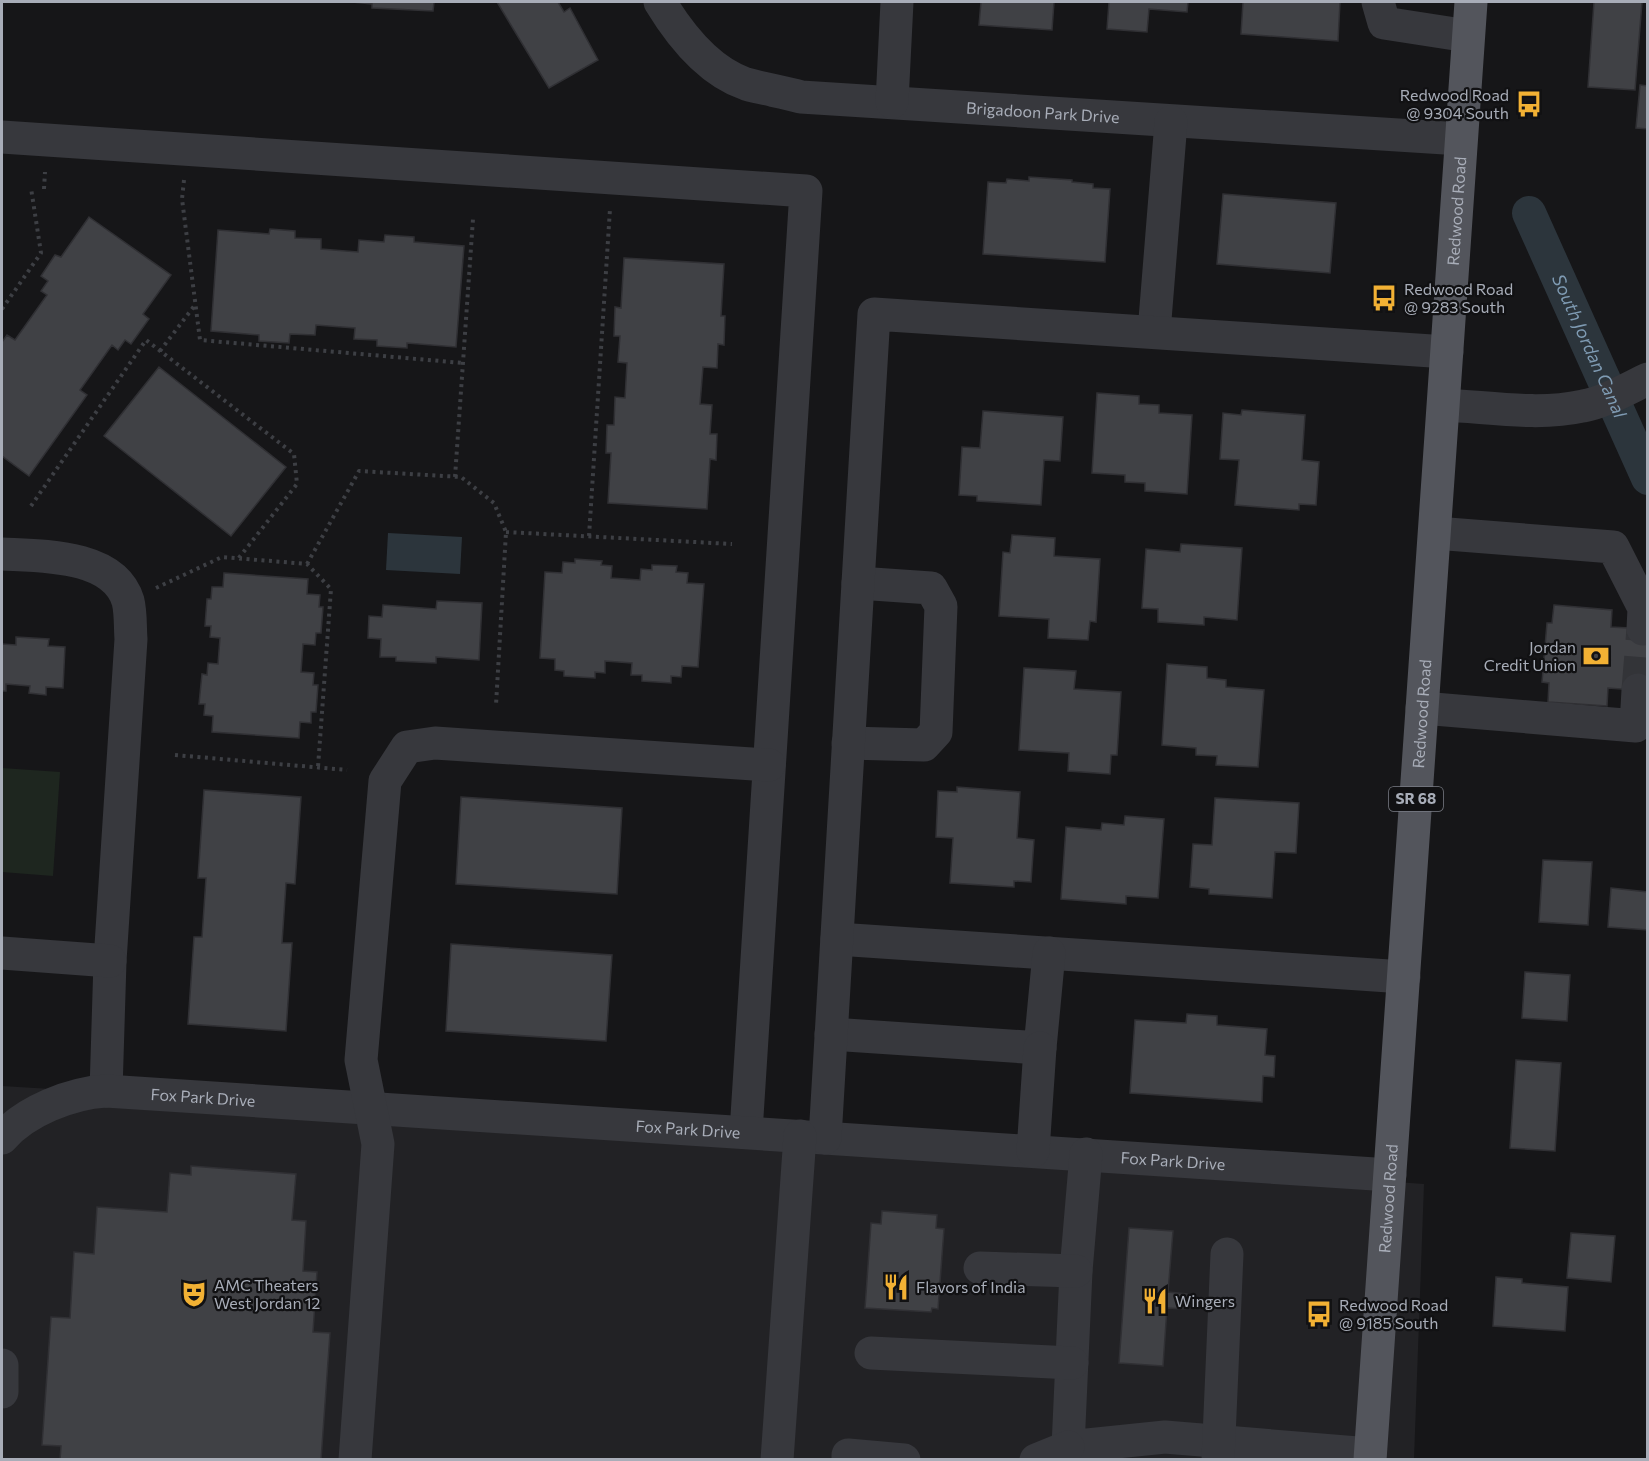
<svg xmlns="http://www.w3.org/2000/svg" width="1649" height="1461" font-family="Commissioner,sans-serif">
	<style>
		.built { fill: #222225 }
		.green { fill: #1e261f }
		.water { fill: #2c353c }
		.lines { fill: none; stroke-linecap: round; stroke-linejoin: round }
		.canal { stroke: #2c353c; stroke-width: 34 }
		.building { fill: #404145; stroke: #303034; stroke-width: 1.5 }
		.minor-tunnel { stroke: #333438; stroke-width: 33; stroke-dasharray: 33 16; stroke-linecap: butt }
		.path { stroke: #3d3f44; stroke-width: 4; stroke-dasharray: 3 4.5; stroke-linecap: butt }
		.minor { stroke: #37383d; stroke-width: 33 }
		.major { stroke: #53555c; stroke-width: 33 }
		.labels { text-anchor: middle; stroke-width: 4.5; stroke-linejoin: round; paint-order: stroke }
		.shield { fill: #111113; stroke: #7b7e86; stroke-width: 1.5 }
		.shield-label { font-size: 15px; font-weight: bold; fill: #a8adb8 }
		.poi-label { font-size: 16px; fill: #a8adb8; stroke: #111113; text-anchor: start }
		.street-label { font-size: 16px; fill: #a8adb8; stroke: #111113 }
		.water-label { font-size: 18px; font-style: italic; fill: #7f9bb3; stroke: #111113 }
	</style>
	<rect width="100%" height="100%" fill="#161618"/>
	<path class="built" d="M2,1086L571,1121L1424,1184L1414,1459L2,1460Z"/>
	<path class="green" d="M2,768L60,772L53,876L2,872Z"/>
	<path class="water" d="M388,533L462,537L460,574L386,570Z"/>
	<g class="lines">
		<path class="canal" id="s1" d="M1529,213L1648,478"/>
	</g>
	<path class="building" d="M352,2H434L433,11L372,8V4Z
		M497,2H558L564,12L570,8L598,60L549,88Z
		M981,2H1054L1052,30L979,25Z
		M1109,2H1188L1187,12L1149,9L1147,32L1107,29Z
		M1243,2H1340L1338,41L1241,34Z
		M1594,2H1642L1635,90L1588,87Z
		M1640,85L1648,86V129L1636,128Z
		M1029,177L1072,180V182L1093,184V188L1110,189L1105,262L983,254L988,182L1006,183L1007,179L1029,181Z
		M1223,194L1336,203L1330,273L1217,264Z
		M89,217L171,275L143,314L149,319L131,344L125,340L118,350L112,345L80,390L87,395L29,476L2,456V342L7,335L15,340L47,295L41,291L48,281L41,276L55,255L61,257Z
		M270,229L295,231V238L321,239V249L358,252L359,240L384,242L385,235L414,237V242L464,246L456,347L407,343V348L377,346V340L354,339L355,328L316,325L315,335L290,334L289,343L259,341V335L211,331L218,230L269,234Z
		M624,258L724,264L721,316H725L724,345L718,344L717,368L703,367L700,404L712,405L710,434H717L716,460L710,459L707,509L608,503L611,453H606L607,425H614L615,397L625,398L627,363L618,362L620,336H614L615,307L621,308Z
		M159,367L286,467L231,536L104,436Z
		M1097,393L1139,396V404L1159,405V413L1192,415L1187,494L1145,491V483L1125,482V475L1092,473Z
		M1242,410L1305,415L1302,460L1319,462L1316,505L1299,504V510L1235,505L1239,460L1220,459L1223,413L1241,415Z
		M983,411L1063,417L1060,461L1044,460L1041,505L977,501V496L959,495L962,447L980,448Z
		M1012,535L1055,538L1054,556L1100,559L1096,622L1090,621L1088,640L1048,638L1049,619L999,616L1003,552L1010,553Z
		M1181,544L1242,548L1237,620L1204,617V625L1158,622V609L1142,608L1146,549L1180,552Z
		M575,559L602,561L601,565L612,566L611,578L640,580L641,569L652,570V565L677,566L676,572L688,573L687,583L704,584L698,667L682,666L681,677L671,676V683L642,681V675H631L632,663L605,661V673L595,672V678L564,676V671L555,670V659L540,658L545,572L562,573L563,562L575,563Z
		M224,573L308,579L307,594L320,595L319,607H323L321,633H316L315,645L303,644L301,672L314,673L313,685H318L316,712H311V723L300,722L299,738L212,732L213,716L204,715L205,704H199L202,674L207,675L208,663L218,664L220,638L210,637L211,626H205L207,599H211L212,587H223Z
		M437,601L482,603L479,660L436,657V663L396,661V657H380L381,639L368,638L369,616L382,617L383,605L436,609Z
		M1554,605L1612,610L1611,627L1648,629V691L1608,688L1607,706L1548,702L1549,683L1542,682L1547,623H1552Z
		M16,637L49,639L48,646L65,647L63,688L46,687V695L29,693L30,686L6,684V691H2V644L16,645Z
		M1167,664L1207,667V678L1226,680V687L1264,690L1258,767L1216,765L1217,756L1196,755V748L1162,745Z
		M1024,668L1076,671L1074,689L1121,692L1117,755H1111L1110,774L1068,771L1069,753L1019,750Z
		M957,787L1020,792L1017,838L1034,840L1031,882L1014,881V887L950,883L953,838L936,837L938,791L957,792Z
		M204,790L301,797L295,884L286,883L282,943H292L286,1031L188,1024L194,937H202L206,878H198Z
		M461,797L622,808L617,894L456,884Z
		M1215,798L1299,803L1296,853L1275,852L1272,898L1209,894V889L1190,887L1193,844L1212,845Z
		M1125,816L1164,819L1158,898L1126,896V904L1061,899L1066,827L1101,830L1102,823L1124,825Z
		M1543,860L1592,862L1588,925L1539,922Z
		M1611,888L1648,892V930L1608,927Z
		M451,944L612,955L606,1041L446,1031Z
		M1525,972L1570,975L1567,1021L1522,1018Z
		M1187,1014L1217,1016V1025L1267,1029L1265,1055L1275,1056L1274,1077L1263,1076L1262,1102L1130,1093L1135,1020L1186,1023Z
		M1516,1060L1561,1063L1555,1151L1510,1148Z
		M191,1166L296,1174L292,1220L306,1221L303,1271L317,1272L313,1332L330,1333L321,1460H60L61,1446L42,1445L51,1317L70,1318L74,1252L94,1254L97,1207L167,1212L170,1173L191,1175Z
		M882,1211L937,1215L936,1228L944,1229L938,1309L932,1308L931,1312L865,1308L871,1223L881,1224Z
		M1129,1228L1173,1231L1168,1292L1187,1294L1186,1309L1167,1308L1163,1366L1119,1363Z
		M1571,1233L1615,1236L1611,1282L1567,1278Z
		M1496,1277L1522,1279V1283L1568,1287L1565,1331L1493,1326Z"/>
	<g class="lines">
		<path class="minor-tunnel" d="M1638,690L1643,629"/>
		<path class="path" d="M184,180L182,199L200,340L463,363
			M44,189L45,172
			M2,309L41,253L31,188
			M160,351L195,305
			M455,477L473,219
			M31,506L146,340L294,454L297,484L238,559
			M506,532L732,544
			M589,536L610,209
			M307,564L359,471L461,477L494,503L506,532L496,705
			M156,588L222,557L307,564L331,589L318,767
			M175,755L347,770"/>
		<g class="minor">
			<path id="s2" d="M660,2C680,35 708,71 746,84C764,89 783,92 801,97L1461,139"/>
			<path d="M1378,2L1384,23L1468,36"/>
			<path d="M892,102L897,2"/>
			<path d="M2,137L806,191L746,1132"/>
			<path d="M1154,332L1171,122"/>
			<path d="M1444,405C1489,407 1538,416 1583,406C1605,402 1627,389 1648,379"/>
			<path d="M1435,533L1613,547L1644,608L1643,629"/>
			<path d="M2,554C41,556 114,554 128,601C131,613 130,627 131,639L110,961L106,1091"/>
			<path d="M1422,708L1636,726L1638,690"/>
			<path d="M848,743L924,745L936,732L941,606L931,588L858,583"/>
			<path d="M837,939L1404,977"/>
			<path d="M2,953L110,961"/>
			<path d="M831,1034L1040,1048L1049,953"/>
			<path id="s3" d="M2,1138C25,1111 71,1093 106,1091L1390,1175"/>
			<path d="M825,1138L874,314L1447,352"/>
			<path d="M1033,1151L1040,1048"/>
			<path d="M1086,1154L1076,1271L1068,1447L1165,1437L1370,1454"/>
			<path d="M980,1268L1076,1271"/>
			<path d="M871,1353L1072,1363"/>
			<path d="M2,1365V1392"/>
			<path d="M355,1460L378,1144L361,1060L385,781L407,747L435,743L769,765"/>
			<path d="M777,1460L800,1136"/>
			<path d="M848,1460V1455L904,1460"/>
			<path d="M1036,1460L1068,1447"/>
			<path d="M1218,1460L1227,1254"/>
		</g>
		<path class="major" id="s4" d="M1370,1460L1471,2"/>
	</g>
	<defs>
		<g id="bus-bare" transform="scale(2.07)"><path d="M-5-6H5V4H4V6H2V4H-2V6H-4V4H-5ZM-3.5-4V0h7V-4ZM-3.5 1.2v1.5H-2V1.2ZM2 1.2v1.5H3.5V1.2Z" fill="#f2b134" stroke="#111113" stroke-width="2.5" paint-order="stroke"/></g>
		<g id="bank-bare" transform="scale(2.07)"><path d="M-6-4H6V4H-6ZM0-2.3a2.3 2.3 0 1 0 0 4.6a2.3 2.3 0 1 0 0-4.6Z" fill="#f2b134" stroke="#111113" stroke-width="2.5" paint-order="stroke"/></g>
		<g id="restaurant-bare" transform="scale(2.07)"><path d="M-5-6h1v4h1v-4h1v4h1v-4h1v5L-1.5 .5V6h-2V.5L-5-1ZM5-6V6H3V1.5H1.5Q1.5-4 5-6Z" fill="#f2b134" stroke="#111113" stroke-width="2.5" paint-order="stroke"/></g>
		<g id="theatre-bare" transform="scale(2.07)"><path d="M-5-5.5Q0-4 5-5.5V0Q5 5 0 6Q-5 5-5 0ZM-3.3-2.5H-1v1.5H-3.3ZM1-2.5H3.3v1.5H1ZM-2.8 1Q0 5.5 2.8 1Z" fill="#f2b134" stroke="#111113" stroke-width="2.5" paint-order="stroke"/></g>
	</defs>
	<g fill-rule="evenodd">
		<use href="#bus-bare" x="1529" y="104"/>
		<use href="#bus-bare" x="1384" y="298"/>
		<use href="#bank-bare" x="1596" y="656"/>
		<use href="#restaurant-bare" x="896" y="1287"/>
		<use href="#theatre-bare" x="194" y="1294"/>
		<use href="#restaurant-bare" x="1155" y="1301"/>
		<use href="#bus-bare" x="1319" y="1314"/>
	</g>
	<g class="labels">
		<rect class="shield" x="1389" y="787" width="54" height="24" rx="4.5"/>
		<g class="shield-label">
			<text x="1416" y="804">SR 68</text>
		</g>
		<g class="poi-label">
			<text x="1509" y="101" text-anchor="end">Redwood Road<tspan x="1509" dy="18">@ 9304 South</tspan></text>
			<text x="1404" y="295">Redwood Road<tspan x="1404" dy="18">@ 9283 South</tspan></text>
			<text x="1576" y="653" text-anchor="end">Jordan<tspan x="1576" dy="18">Credit Union</tspan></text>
			<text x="214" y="1291">AMC Theaters<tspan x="214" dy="18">West Jordan 12</tspan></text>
			<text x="916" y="1293">Flavors of India</text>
			<text x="1175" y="1307">Wingers</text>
			<text x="1339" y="1311">Redwood Road<tspan x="1339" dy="18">@ 9185 South</tspan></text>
		</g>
		<g class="street-label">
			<text dy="6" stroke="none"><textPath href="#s2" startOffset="420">Brigadoon Park Drive</textPath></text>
			<text dy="6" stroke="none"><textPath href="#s4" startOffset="1252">Redwood Road</textPath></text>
			<text dy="6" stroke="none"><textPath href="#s4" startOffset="748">Redwood Road</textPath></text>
			<text dy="6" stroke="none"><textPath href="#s3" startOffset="214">Fox Park Drive</textPath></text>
			<text dy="6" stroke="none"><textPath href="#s3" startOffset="700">Fox Park Drive</textPath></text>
			<text dy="6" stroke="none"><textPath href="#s3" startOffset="1186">Fox Park Drive</textPath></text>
			<text dy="6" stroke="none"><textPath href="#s4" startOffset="262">Redwood Road</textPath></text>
		</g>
		<g class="water-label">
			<text dy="6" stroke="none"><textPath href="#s1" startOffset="146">South Jordan Canal</textPath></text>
		</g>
	</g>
	<rect width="1649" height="1461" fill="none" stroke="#a8adb8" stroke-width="6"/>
</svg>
